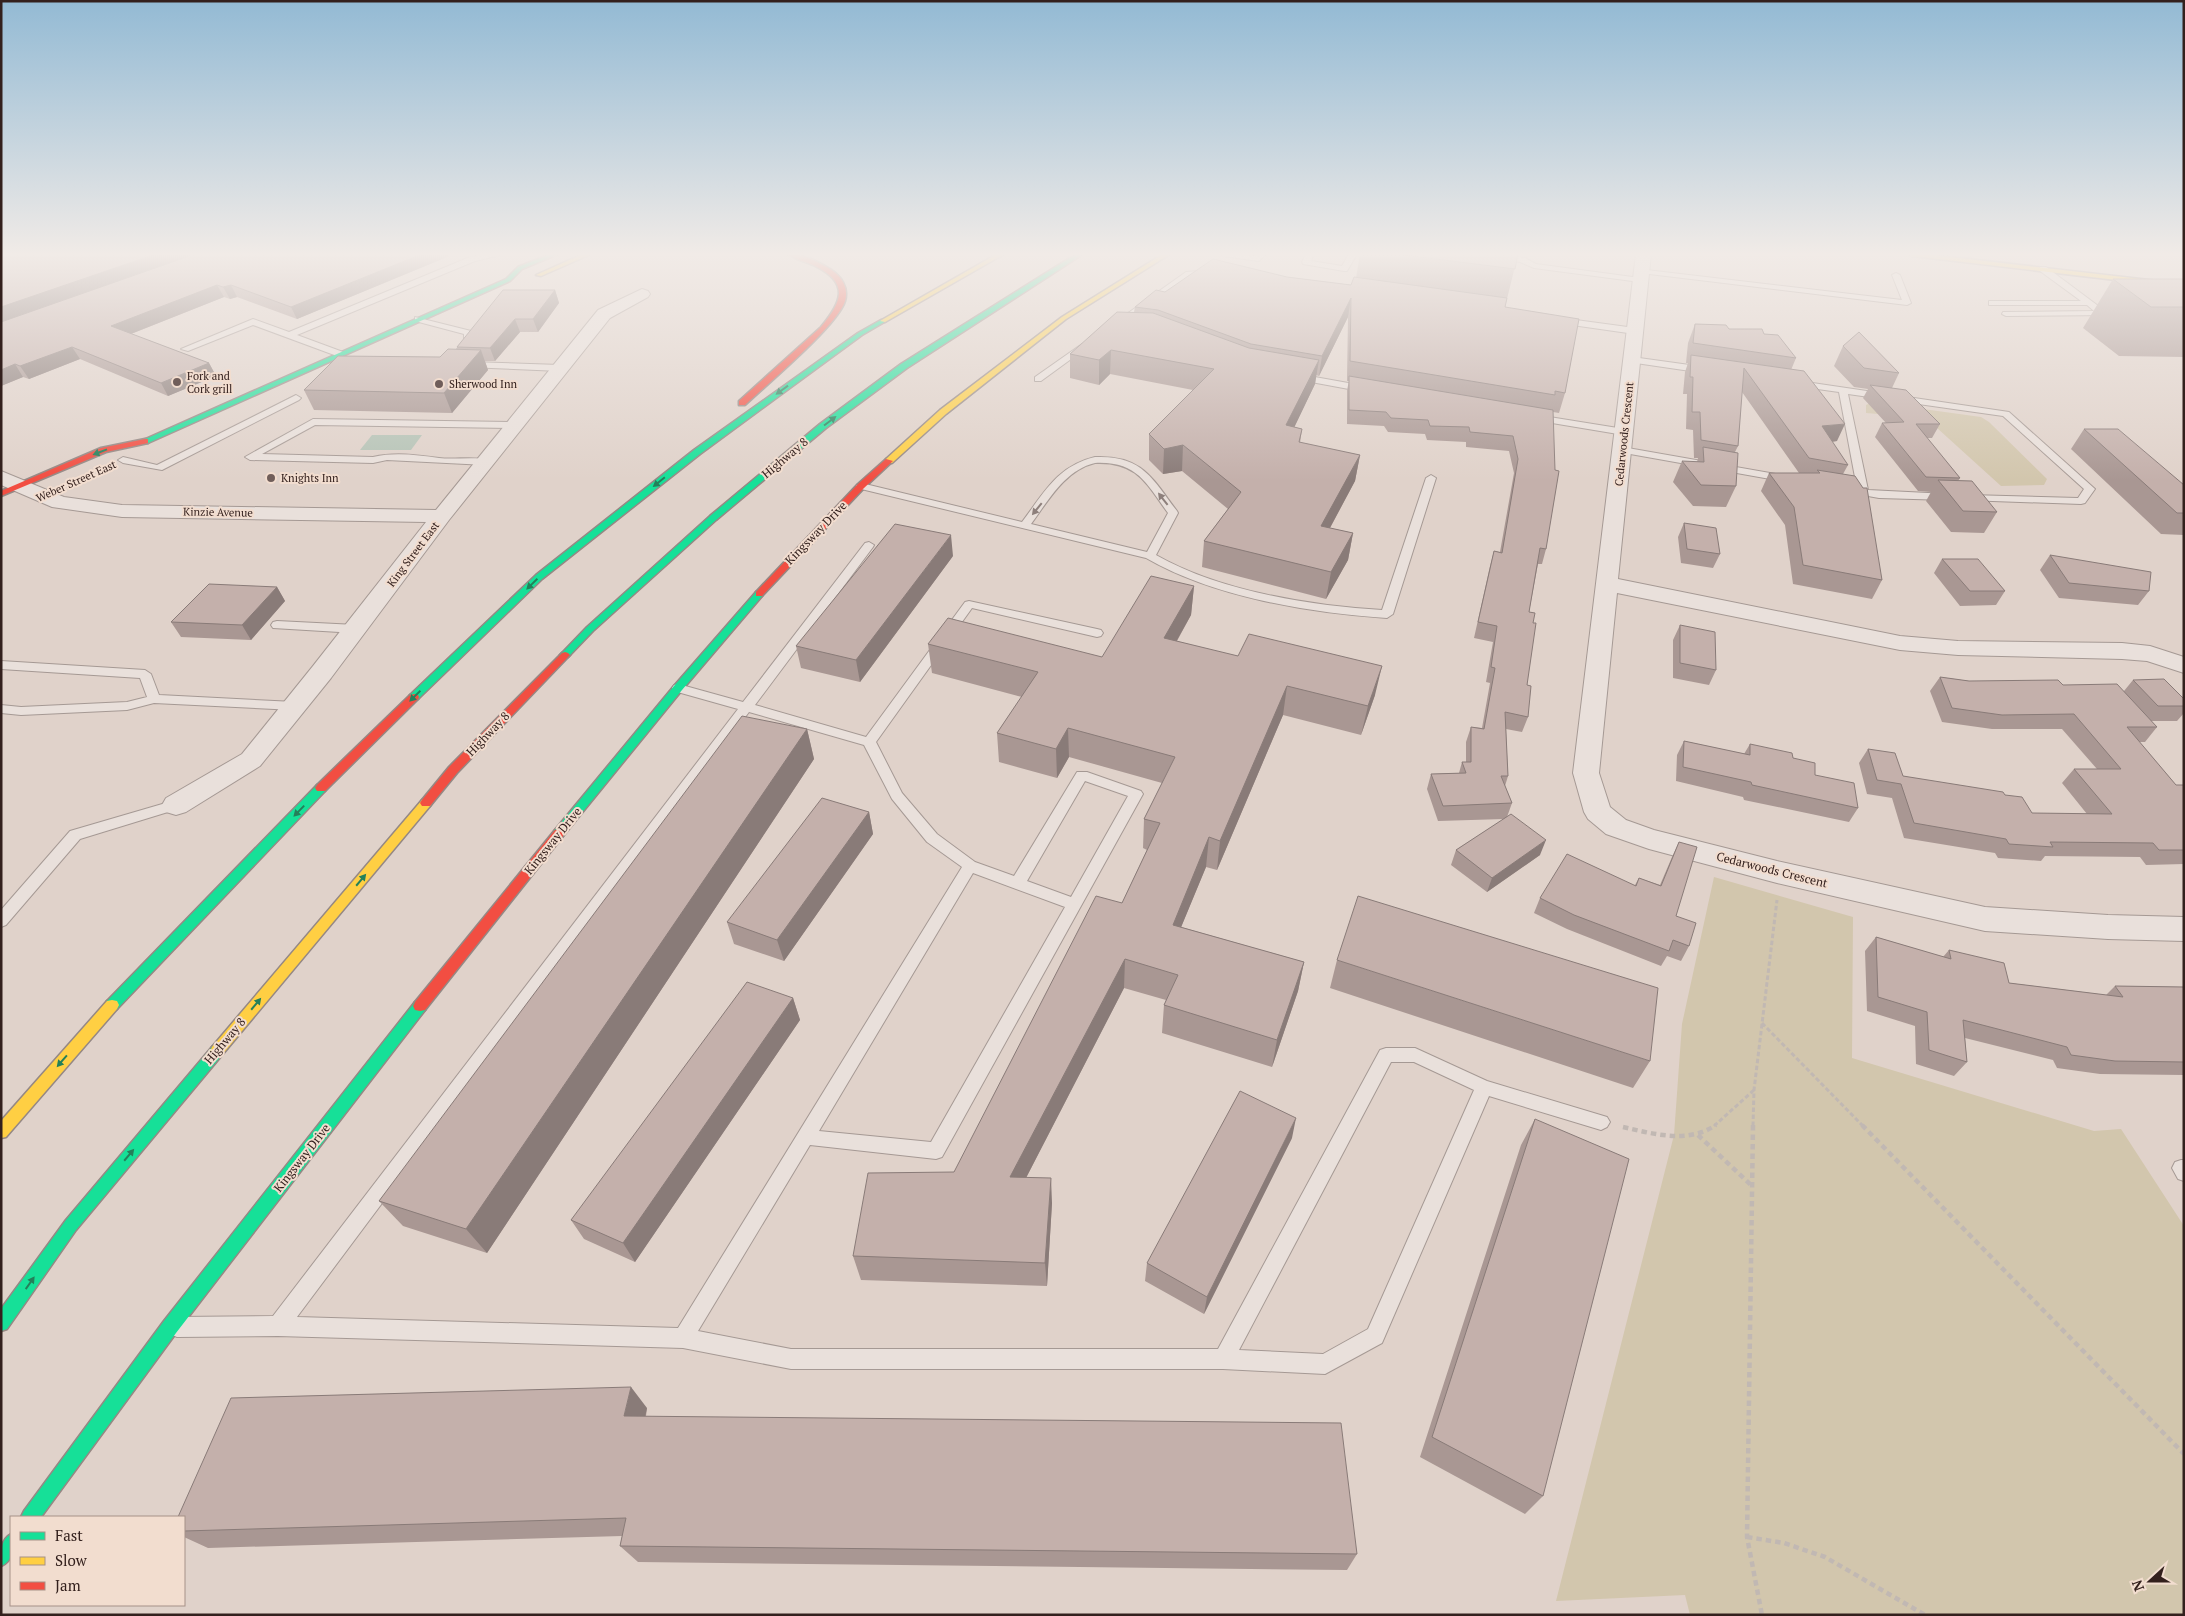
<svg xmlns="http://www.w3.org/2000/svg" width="2185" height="1616" font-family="'PT Serif',serif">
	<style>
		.green { fill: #d2c6ad }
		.water { fill: #b5c3b6 }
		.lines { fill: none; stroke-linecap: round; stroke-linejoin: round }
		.lane-casing { stroke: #a59994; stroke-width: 2 }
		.street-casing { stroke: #a59994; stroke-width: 2 }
		.fast-casing { stroke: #958884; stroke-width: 3 }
		.slow-casing { stroke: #958884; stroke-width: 3 }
		.jam-casing { stroke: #958884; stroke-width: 3 }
		.path-far1 { stroke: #c1b8b3; stroke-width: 3; stroke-dasharray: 4.5 2.5; stroke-linecap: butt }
		.path { stroke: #c1b8b3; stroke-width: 4.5; stroke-dasharray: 5.5 4; stroke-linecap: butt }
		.lane { fill: #e9e0db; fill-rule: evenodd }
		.street { fill: #e9e0db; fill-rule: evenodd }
		.fast { fill: #16e098; fill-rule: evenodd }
		.slow { fill: #ffcf43; fill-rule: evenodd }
		.jam { fill: #f24e42; fill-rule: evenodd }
		.wall { fill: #a99793 }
		.shaded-wall { fill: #897b78 }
		.building { fill: #c4b0ab; stroke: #897b78 }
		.oneway { fill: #24805a }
		.oneway2 { fill: #8e807c }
		.poi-dot { fill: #705e5a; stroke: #f2ddcf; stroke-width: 2 }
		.labels { text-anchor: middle; stroke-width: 4; stroke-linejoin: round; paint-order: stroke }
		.far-poi-label { font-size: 11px; fill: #33201d; stroke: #f2ddcf; text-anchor: start }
		.far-street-label { font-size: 11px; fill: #33201d; stroke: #f2ddcf }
		.street-label { font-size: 12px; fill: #33201d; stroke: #f2ddcf }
	</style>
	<rect width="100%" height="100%" fill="#e0d2ca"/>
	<path class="green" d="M1872,402L1981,417L1989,422L2047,479L2044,485L2001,486L1926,418L1866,413V405Z
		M1714,877L1853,917L1852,1058L2094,1131L2121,1129L2184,1226V1615H1690L1685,1595L1556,1601L1674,1135L1682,1024Z"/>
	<path class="water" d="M372,435H422L411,450H360Z"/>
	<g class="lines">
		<g class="lane-casing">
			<path id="lane" d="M490,254H505L475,261L297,335L343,352V356H337L253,325L188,351L181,349L253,319L289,332L470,257Z
				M1219,254L1257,256L1258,254H1266L1259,261L1223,256Z
				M1306,254H1314L1311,261L1342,266L1349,254H1357L1347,271H1344L1303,264L1302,262Z
				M1498,254L1525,258L1536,264L1640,278L1644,280L1640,282L1534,268L1520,262L1498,258Z
				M2040,267H2046L2105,311L2115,313L2111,315L2006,316L2002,314L2003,312L2094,311L2087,305H1989V301H2081L2040,271Z
				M1638,269L1902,300L1892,275L1896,273L1900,275L1911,303L1907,305L1641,273H1638Z
				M1211,270H1214V274L1191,276L1121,325L1114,323L1186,272Z
				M415,317L471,331L472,340L464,351H458L457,349L464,340V334L415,321Z
				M1561,318L1635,328L1639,331L1635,334L1558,323L1557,321Z
				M1082,344L1089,346L1041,381H1035V377Z
				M1632,357L1704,367L1708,370L1704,373L1629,362V358Z
				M469,362L560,365L564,368L560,371L466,367L465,365Z
				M1298,374L1365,386L1370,389L1365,392L1295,379V375Z
				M1799,381L2009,412L2095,489L2085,503L2081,504L1965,500V496L1969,495L2078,498L2084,489L2003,416L1848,394L1868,490L1948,494L1953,497L1948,500L1879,498L1846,492V488H1857L1839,392L1796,386V382Z
				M296,395L301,398L299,400L162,470L123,463L118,460L123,457L157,465Z
				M1537,415L1624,429L1629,432L1624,435L1534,420L1532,418Z
				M313,419L515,422L520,425L515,428L315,425L262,454L373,457C395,452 417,455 439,458C455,460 473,456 490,460L491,462L486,465L387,460L373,463L250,460L245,457Z
				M1622,447L1787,476L1792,479L1787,482L1619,452V448Z
				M1095,457C1142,455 1152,478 1177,511L1178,513L1156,555C1219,591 1311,606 1382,610L1426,478L1431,475L1436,478L1393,614L1387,618C1310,613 1213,597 1146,558L857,488L856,486L861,483L1022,522C1044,493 1057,466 1095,457ZM1095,463C1137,461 1146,483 1168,513L1147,552L1031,524C1048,501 1065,470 1095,463Z
				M869,542L874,545L873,547L755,705L866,737L965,602L969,601L1097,629L1101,630L1103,633L1101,636L1097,637L972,608L876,742L902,793L937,834L975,862L1014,876L1077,772H1087L1141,791L1143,794L942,1157L936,1159L810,1145L698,1331L791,1349H1218L1380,1050L1386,1048H1415L1487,1081L1607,1117L1610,1122L1607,1127L1601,1130L1489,1096L1382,1343L1325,1374L1223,1369H791L683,1348L278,1336L177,1337L170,1334L167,1327L170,1320L177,1317L273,1316L738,709L674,691L672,688L674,685L678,684L743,702L865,543ZM749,712L864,745L892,799L927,842L962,867L678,1328L297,1317ZM1085,781L1128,796L1071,897L1027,881ZM973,873L1065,907L931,1142L819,1131ZM1391,1062H1414L1474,1090L1368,1329L1323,1354L1239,1350Z
				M277,621L356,625L362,629L356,633L273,628L271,625L273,622Z
				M1,661L145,670L151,674L159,695L295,702L301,706L295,710L154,703L127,710L21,715L1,713V705L21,707L127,702L147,697L140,678L1,669Z
				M176,800L181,802L183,805L181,808L80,839L6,925L1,927V910L70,831Z
				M2181,1160H2184V1181L2178,1179L2172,1168L2175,1162Z"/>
		</g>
		<g class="street-casing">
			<path id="street" d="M1636,254H1651L1618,579L1900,636L1958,641L2122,643L2150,646L2184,657V673L2147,661L2122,659L1958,655L1900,650L1617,593L1599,773L1610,807L1626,820L1654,830L1777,861L1985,907L2108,915L2184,917V941L2108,939L1985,931L1777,883L1649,849L1606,834L1588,819L1584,812L1573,773Z
				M642,289L648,291L650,294L648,297L610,318L449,520L331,678L260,766L186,812L176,815L166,812L162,805L166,798L242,754L313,666L426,522L122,517L52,507L1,485V471L64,497L122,505L436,510L598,310Z"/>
		</g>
		<g class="fast-casing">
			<path id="fast" d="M550,254H558L522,269L510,281L148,443L141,441L506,279L518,267Z
				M1076,254H1083L907,368L826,428L716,520L593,631L568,657H562L560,655L562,653L587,627L710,516L820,424L901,364Z
				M881,320L886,321L862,335L700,454L542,579L418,699H410L409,697L410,695L536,575L694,450L858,333Z
				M759,591L762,592V596L682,690L563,836H555L553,833L555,830L674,686L756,592Z
				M321,784L327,788L325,791L117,1009L112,1010L107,1009L105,1005L107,1001L317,785Z
				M420,1001L425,1002L427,1006L425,1010L176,1333L41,1517H21L24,1511L164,1321L415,1002Z
				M217,1045L222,1047L224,1051L222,1055L76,1230L7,1329L1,1331V1309L66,1220L212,1047Z
				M11,1534C12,1546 15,1560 1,1566C1,1553 0,1540 11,1534Z"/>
		</g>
		<g class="slow-casing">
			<path id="slow" d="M583,254H591L541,276L536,275Z
				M997,254H1004L885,322L880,321Z
				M1163,254H1170L1066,319L946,414L892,463H886V459L940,410L1062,317Z
				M1909,254H1925L2184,284V288L1912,256Z
				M426,799L430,800L432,803L430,806L222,1055L217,1057L212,1055L210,1051L212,1047L422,800Z
				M112,1000L117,1001L119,1005L117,1009L6,1137L1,1138V1121L107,1001Z"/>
		</g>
		<g class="jam-casing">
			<path id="jam" d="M788,254C802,253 818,262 830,269C841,276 849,287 845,301C838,325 766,385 745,405H739V401L821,327C841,303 850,284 817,267C808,262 796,260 788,254Z
				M145,439H148V443L106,452L1,496V491L101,448Z
				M886,459L893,461L864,488L762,596H756V592L858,484Z
				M565,652L568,653L570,655L568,657L457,773L430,806H422L420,803L422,800L449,767L562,653Z
				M414,694L418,695L419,697L418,699L325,791H317L315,788L317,785L410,695Z
				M559,829L563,830L565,833L563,836L425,1010L420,1011L415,1010L413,1006L415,1002L555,830Z"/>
		</g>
		<path class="path-far1" d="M1762,1023L1863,1126
			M1714,1126L1754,1090
			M1753,1126L1754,1090L1777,900"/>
		<path class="path" d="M1753,1125L1747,1537L1762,1615
			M1862,1125L2184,1454
			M1623,1127C1654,1134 1688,1144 1716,1125
			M1698,1135L1752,1186
			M1747,1537L1784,1543L1825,1557L1925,1615"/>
		<use href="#lane" class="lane"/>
		<use href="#street" class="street"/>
		<use href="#fast" class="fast"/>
		<use href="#slow" class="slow"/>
		<use href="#jam" class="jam"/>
	</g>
	<path class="wall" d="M1,254H452L447,257L297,319L237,297L230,299L224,297L131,334L209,363L216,376L168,396L80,359L29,379L23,377L1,386Z
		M1360,254H1518L1505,307L1565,393L1559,413L1553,412L1546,549L1542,564H1538L1529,612L1533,623L1527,685L1528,717L1522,732L1506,729L1508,776L1505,786L1512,803L1507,817L1540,855L1487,892L1451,865L1456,850L1504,819L1438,821L1427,789L1431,774L1459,773L1462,762H1466V742L1471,727L1482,728L1490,683L1486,682L1493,642L1474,638L1490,566L1494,551L1500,552L1514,473L1509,451L1466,447V442L1427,440L1425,434L1388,432L1384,426L1347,424V390L1349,381H1347L1348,317L1319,376L1316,375L1315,384L1294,427L1302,429L1300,443L1360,455L1355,481L1330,528L1353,533L1348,560L1326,599L1202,567L1204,541L1228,509L1182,471L1163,474L1149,460V434L1193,390L1110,374L1099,385L1070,378V354L1134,312L1135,307L1165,292L1287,277L1351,285L1356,278Z
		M2113,279H2184V357L2119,356L2083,328Z
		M555,290L559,303L538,332H520L495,361H485L488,370L452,413L314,410L304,390L440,357L457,349V347Z
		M1695,324L1764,334L1796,358L1791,370L1837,441L1832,442L1848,465L1843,474L1882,580L1872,599L1793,584L1785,525L1761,491L1769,473H1799L1742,392L1738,446L1735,452L1736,486L1726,507L1693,506L1673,482L1682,461L1697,462L1698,458H1694L1693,430L1686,429L1687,394H1683L1685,372L1688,363H1686L1688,343Z
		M1843,346L1899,373L1892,388L1940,424L1932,438H1927L1960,478L1958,481L1997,512L1984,533L1951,532L1926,501L1931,492L1918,491L1875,437L1882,423H1886L1863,398L1868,389L1854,387L1834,366Z
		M2084,429L2184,485V535L2161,534L2071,449Z
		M1684,523L1720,554L1713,568L1681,563L1678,537Z
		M2050,555L2149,591L2138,605L2059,598L2040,570Z
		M953,556L860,682L801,668L796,646Z
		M1942,559L2005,591L1996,605L1960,606L1934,573Z
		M1194,586L1191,615L1177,641L1375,695L1361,735L1283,715L1217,870L1206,867L1181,927L1304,962L1298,991L1272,1067L1162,1033L1164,1005L1166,1000L1124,988L1026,1178L1052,1203L1047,1286L861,1280L853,1256L954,1172L1122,903L1147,850L1143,848L1144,819L1162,783L1069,757L1057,778L999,762L997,733L1022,697L932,673L928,644L1102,657Z
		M277,587L285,601L251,640L181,637L171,622Z
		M1680,625L1716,670L1709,685L1673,678V640Z
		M1940,677L1969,681L2063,685L2124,691L2133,680L2184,699V713L2177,721H2151L2157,727L2145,742H2139L2176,785H2184V864L2146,865L2140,857L2045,856L2041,861L1998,858L1995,853L1904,838L1892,798L1867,794L1859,763L1868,749L1903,776L2005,795L2032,813L2087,814L2062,783L2074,769H2097L2062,729H1992L1942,722L1930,691Z
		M807,729L814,759L487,1253L403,1226L379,1201Z
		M1684,741L1744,754L1750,744L1793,758L1858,808L1849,822L1744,800L1743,797L1676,781L1677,755Z
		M869,812L873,834L784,961L734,944L727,922Z
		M1679,842L1676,916L1689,946L1681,961L1667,956L1661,966L1567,929L1534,913L1540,898L1635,885L1639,878L1660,885L1672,857Z
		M1876,937L1943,957L1949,950L2009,983L2106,995L2115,986L2184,987V1075L2100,1074L2057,1068L2053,1060L1965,1038L1967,1062L1954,1076L1916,1064L1915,1026L1867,1011L1865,951Z
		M1337,960L1650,1061L1633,1088L1330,988Z
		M793,998L800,1020L635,1262L584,1239L571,1220Z
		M1535,1119L1543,1496L1525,1514L1420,1457L1521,1145Z
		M1292,1138L1204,1314L1145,1281L1147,1263Z
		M647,1408L646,1416L1357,1554L1347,1570L638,1562L620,1546L622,1536L208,1548L184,1537V1517Z"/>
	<path class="shaded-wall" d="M156,254H195L1,322V307Z
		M422,254H452L447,257L297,319L291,307Z
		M217,285L224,297L118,339L111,326Z
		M231,285L237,297L230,299L223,287Z
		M555,290L559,303L538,332L533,319Z
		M1351,298L1348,317L1319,376L1322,356Z
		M515,319L520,332L495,361L490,348Z
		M72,347L80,359L29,379L20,366Z
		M481,350L488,370L452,413L444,393Z
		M1111,350L1110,374L1099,385V360Z
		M1319,360L1315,384L1283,451L1286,425Z
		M209,363L216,376L168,396L161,383Z
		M15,364L23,377L1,386V370Z
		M1845,424L1837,441L1813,444L1822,426Z
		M1183,445L1182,471L1163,474L1164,449Z
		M1360,455L1355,481L1317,552L1321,526Z
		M1353,533L1348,560L1326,599L1331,572Z
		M951,535L953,556L860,682L856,660Z
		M1194,586L1191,615L1162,667L1164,638Z
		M277,587L285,601L251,640L242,625Z
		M1382,666L1375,695L1361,735L1368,706Z
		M1287,686L1283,715L1217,870L1220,841Z
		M1068,728L1069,757L1057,778L1056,749Z
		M807,729L814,759L487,1253L466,1229Z
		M869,812L873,834L784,961L777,940Z
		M1209,837L1206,867L1170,954L1173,925Z
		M1546,840L1540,855L1487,892L1492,878Z
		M1125,959L1124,988L1013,1203L1010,1177Z
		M1304,962L1298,991L1272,1067L1277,1040Z
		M793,998L800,1020L635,1262L623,1243Z
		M1296,1118L1292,1138L1204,1314L1207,1297Z
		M1051,1178L1052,1203L1047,1286L1045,1263Z
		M631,1387L647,1408L641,1437L624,1416Z"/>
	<path class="building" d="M1,254H156L1,307Z
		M195,254H422L291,307L231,285L223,287L217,285L111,326L209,363L161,383L72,347L20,366L15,364L1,370V322Z
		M1396,254H1518L1515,269Z
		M1213,259L1287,277L1351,285L1354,277L1507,298L1505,307L1579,319L1565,393L1555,391V395L1350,361L1351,298L1322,356L1251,344L1158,310L1135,307L1156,290L1165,292Z
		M2113,279H2184V307H2151Z
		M503,290H555L533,319H515L490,348L457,347Z
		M1117,312L1153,313L1249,348L1319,360L1286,425L1302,429L1299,442L1360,455L1321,526L1353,533L1331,572L1204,541L1241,492L1183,445L1164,449L1149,434L1214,369L1111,350L1099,360L1070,354Z
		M1695,324L1726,325L1729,329H1762L1764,334L1778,335L1796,358L1693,343Z
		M1859,332L1899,373L1864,368L1843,346Z
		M448,349L481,350L444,393L304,390L338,356L440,357Z
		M1691,355L1804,371L1845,424L1822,426L1848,465L1809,458L1744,368L1738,446L1701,440L1700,412H1692L1693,377H1690Z
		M1349,376L1553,410L1555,470L1559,471L1546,549L1540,548L1529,612L1535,613L1533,623H1536L1527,685L1531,686L1528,717L1505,712L1508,776H1501L1512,803L1443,806L1431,774L1466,773L1462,762H1471V727L1484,729L1495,668L1491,667L1497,626L1478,622L1494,551L1502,553L1518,459L1513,436L1470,432L1469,427L1430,426L1428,420L1391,418L1386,412L1349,410Z
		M1870,385L1906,390L1940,424H1916L1960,478L1926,477L1882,423L1904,422Z
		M2084,429H2118L2184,485V513H2177Z
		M1703,447L1738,453L1736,486L1701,485L1682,461L1704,462Z
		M1817,470L1855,476L1863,488H1867L1882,580L1803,565L1794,507L1769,473H1820Z
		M1938,480L1972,481L1997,512L1963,511Z
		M1684,523L1716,528L1720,554L1687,549Z
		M895,524L951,535L856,660L796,646Z
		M2050,555L2151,572L2149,591L2069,583Z
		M1942,559H1978L2005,591H1970Z
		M1151,576L1194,586L1164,638L1238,656L1249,634L1382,666L1368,706L1287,686L1220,841L1209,837L1173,925L1304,962L1277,1040L1164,1005L1178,975L1125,959L1010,1177L1051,1178L1045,1263L853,1256L868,1173L954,1172L1096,896L1122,903L1160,823L1144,819L1175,757L1068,728L1056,749L997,733L1038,672L928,644L948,618L1102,657Z
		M209,584L277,587L242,625L171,622Z
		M1680,625L1715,632L1716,670L1680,663Z
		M1940,677L1969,681L2058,680L2063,685L2117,684L2157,727H2127L2176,785H2184V850H2159L2153,843L2050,842L2053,847L2009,844L2006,839L1914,823L1901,784L1877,780L1868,749L1895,753L1903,776L2003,792L2005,795L2022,797L2032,813L2112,814L2074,769H2121L2074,714L2002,715L1952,708Z
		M2164,679L2184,699V706H2158L2133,680Z
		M742,716L807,729L466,1229L379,1201Z
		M1684,741L1750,755V744L1792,753L1793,758L1815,763V775L1854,783L1858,808L1752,785L1751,782L1683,767Z
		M822,798L869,812L777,940L727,922Z
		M1511,814L1546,840L1492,878L1456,850Z
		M1679,842L1697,847L1676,916L1696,923L1689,946L1673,940L1669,951L1574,915L1540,898L1567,854L1636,886L1639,878L1661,886Z
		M1358,896L1658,988L1650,1061L1337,960Z
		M1876,937L1951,959L1949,950L2004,963L2009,983L2123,997L2115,986L2184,987V1062L2115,1061L2071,1055L2067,1047L1963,1020L1967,1062L1929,1050L1927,1012L1878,997Z
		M747,982L793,998L623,1243L571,1220Z
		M1240,1091L1296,1118L1207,1297L1147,1263Z
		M1535,1119L1629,1159L1543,1496L1432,1437Z
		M631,1387L624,1416L1341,1423L1357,1554L620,1546L626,1518L184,1531V1517H178L231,1398Z"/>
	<defs><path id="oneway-solid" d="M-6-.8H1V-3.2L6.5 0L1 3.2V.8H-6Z" transform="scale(1.25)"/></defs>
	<g class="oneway">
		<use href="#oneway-solid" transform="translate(782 390) rotate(144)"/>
		<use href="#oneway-solid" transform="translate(830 421) rotate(-37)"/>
		<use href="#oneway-solid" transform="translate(100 452) rotate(159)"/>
		<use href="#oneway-solid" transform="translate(659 482) rotate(141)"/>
		<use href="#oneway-solid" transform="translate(532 584) rotate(136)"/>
		<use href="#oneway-solid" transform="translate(415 696) rotate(136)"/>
		<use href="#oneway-solid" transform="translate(299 811) rotate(134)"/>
		<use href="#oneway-solid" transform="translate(361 880) rotate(-50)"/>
		<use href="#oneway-solid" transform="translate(256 1004) rotate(-50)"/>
		<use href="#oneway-solid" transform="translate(62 1061) rotate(131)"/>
		<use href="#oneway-solid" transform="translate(129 1155) rotate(-50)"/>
		<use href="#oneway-solid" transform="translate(30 1283) rotate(-55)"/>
	</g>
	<g class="oneway2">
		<use href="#oneway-solid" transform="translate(1163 499) rotate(-128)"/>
		<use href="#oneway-solid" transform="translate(1037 509) rotate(129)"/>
	</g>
	<linearGradient id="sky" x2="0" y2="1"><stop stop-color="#93bad4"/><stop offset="0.53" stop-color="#f1ebe7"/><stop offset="1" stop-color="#f1ebe7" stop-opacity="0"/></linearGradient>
	<rect width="2185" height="480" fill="url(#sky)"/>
	<g class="poi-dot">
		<circle cx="177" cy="382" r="5"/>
		<circle cx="439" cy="384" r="5"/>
		<circle cx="271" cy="478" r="5"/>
	</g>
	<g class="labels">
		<g class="far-poi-label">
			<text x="187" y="380">Fork and<tspan x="187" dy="13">Cork grill</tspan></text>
			<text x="449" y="388">Sherwood Inn</text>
			<text x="281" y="482">Knights Inn</text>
		</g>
		<g class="far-street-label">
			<text transform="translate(1624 434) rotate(-84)" y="4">Cedarwoods Crescent</text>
			<text transform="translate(76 481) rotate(-24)" y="4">Weber Street East</text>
			<text transform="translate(218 512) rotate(1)" y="4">Kinzie Avenue</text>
			<text transform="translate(413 554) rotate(-53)" y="4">King Street East</text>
		</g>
		<g class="street-label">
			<text transform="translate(785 458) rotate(-40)" y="4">Highway 8</text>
			<text transform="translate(816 533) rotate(-46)" y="4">Kingsway Drive</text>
			<text transform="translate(488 734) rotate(-46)" y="4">Highway 8</text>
			<text transform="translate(553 841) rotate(-51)" y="4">Kingsway Drive</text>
			<text transform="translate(1772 870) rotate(14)" y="4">Cedarwoods Crescent</text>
			<text transform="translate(225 1041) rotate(-50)" y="4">Highway 8</text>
			<text transform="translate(302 1158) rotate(-52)" y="4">Kingsway Drive</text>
		</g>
	</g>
	<rect width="2185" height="1616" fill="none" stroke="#33201d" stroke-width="5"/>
	<rect x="10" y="1516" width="175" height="90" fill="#f2ddcf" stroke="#a69188"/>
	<rect x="20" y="1532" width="25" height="8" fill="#16e098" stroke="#a69188"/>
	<text x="55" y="1541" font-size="15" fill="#33201d">Fast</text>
	<rect x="20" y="1557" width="25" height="8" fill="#ffcf43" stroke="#a69188"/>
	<text x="55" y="1566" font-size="15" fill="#33201d">Slow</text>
	<rect x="20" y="1582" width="25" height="8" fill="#f24e42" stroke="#a69188"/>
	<text x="55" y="1591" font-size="15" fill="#33201d">Jam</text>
	<g transform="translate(2150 1581) rotate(249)" stroke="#f2ddcf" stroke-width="4" paint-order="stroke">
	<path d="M0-4L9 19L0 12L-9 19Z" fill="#33201d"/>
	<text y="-8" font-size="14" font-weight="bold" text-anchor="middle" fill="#33201d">N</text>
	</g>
</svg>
